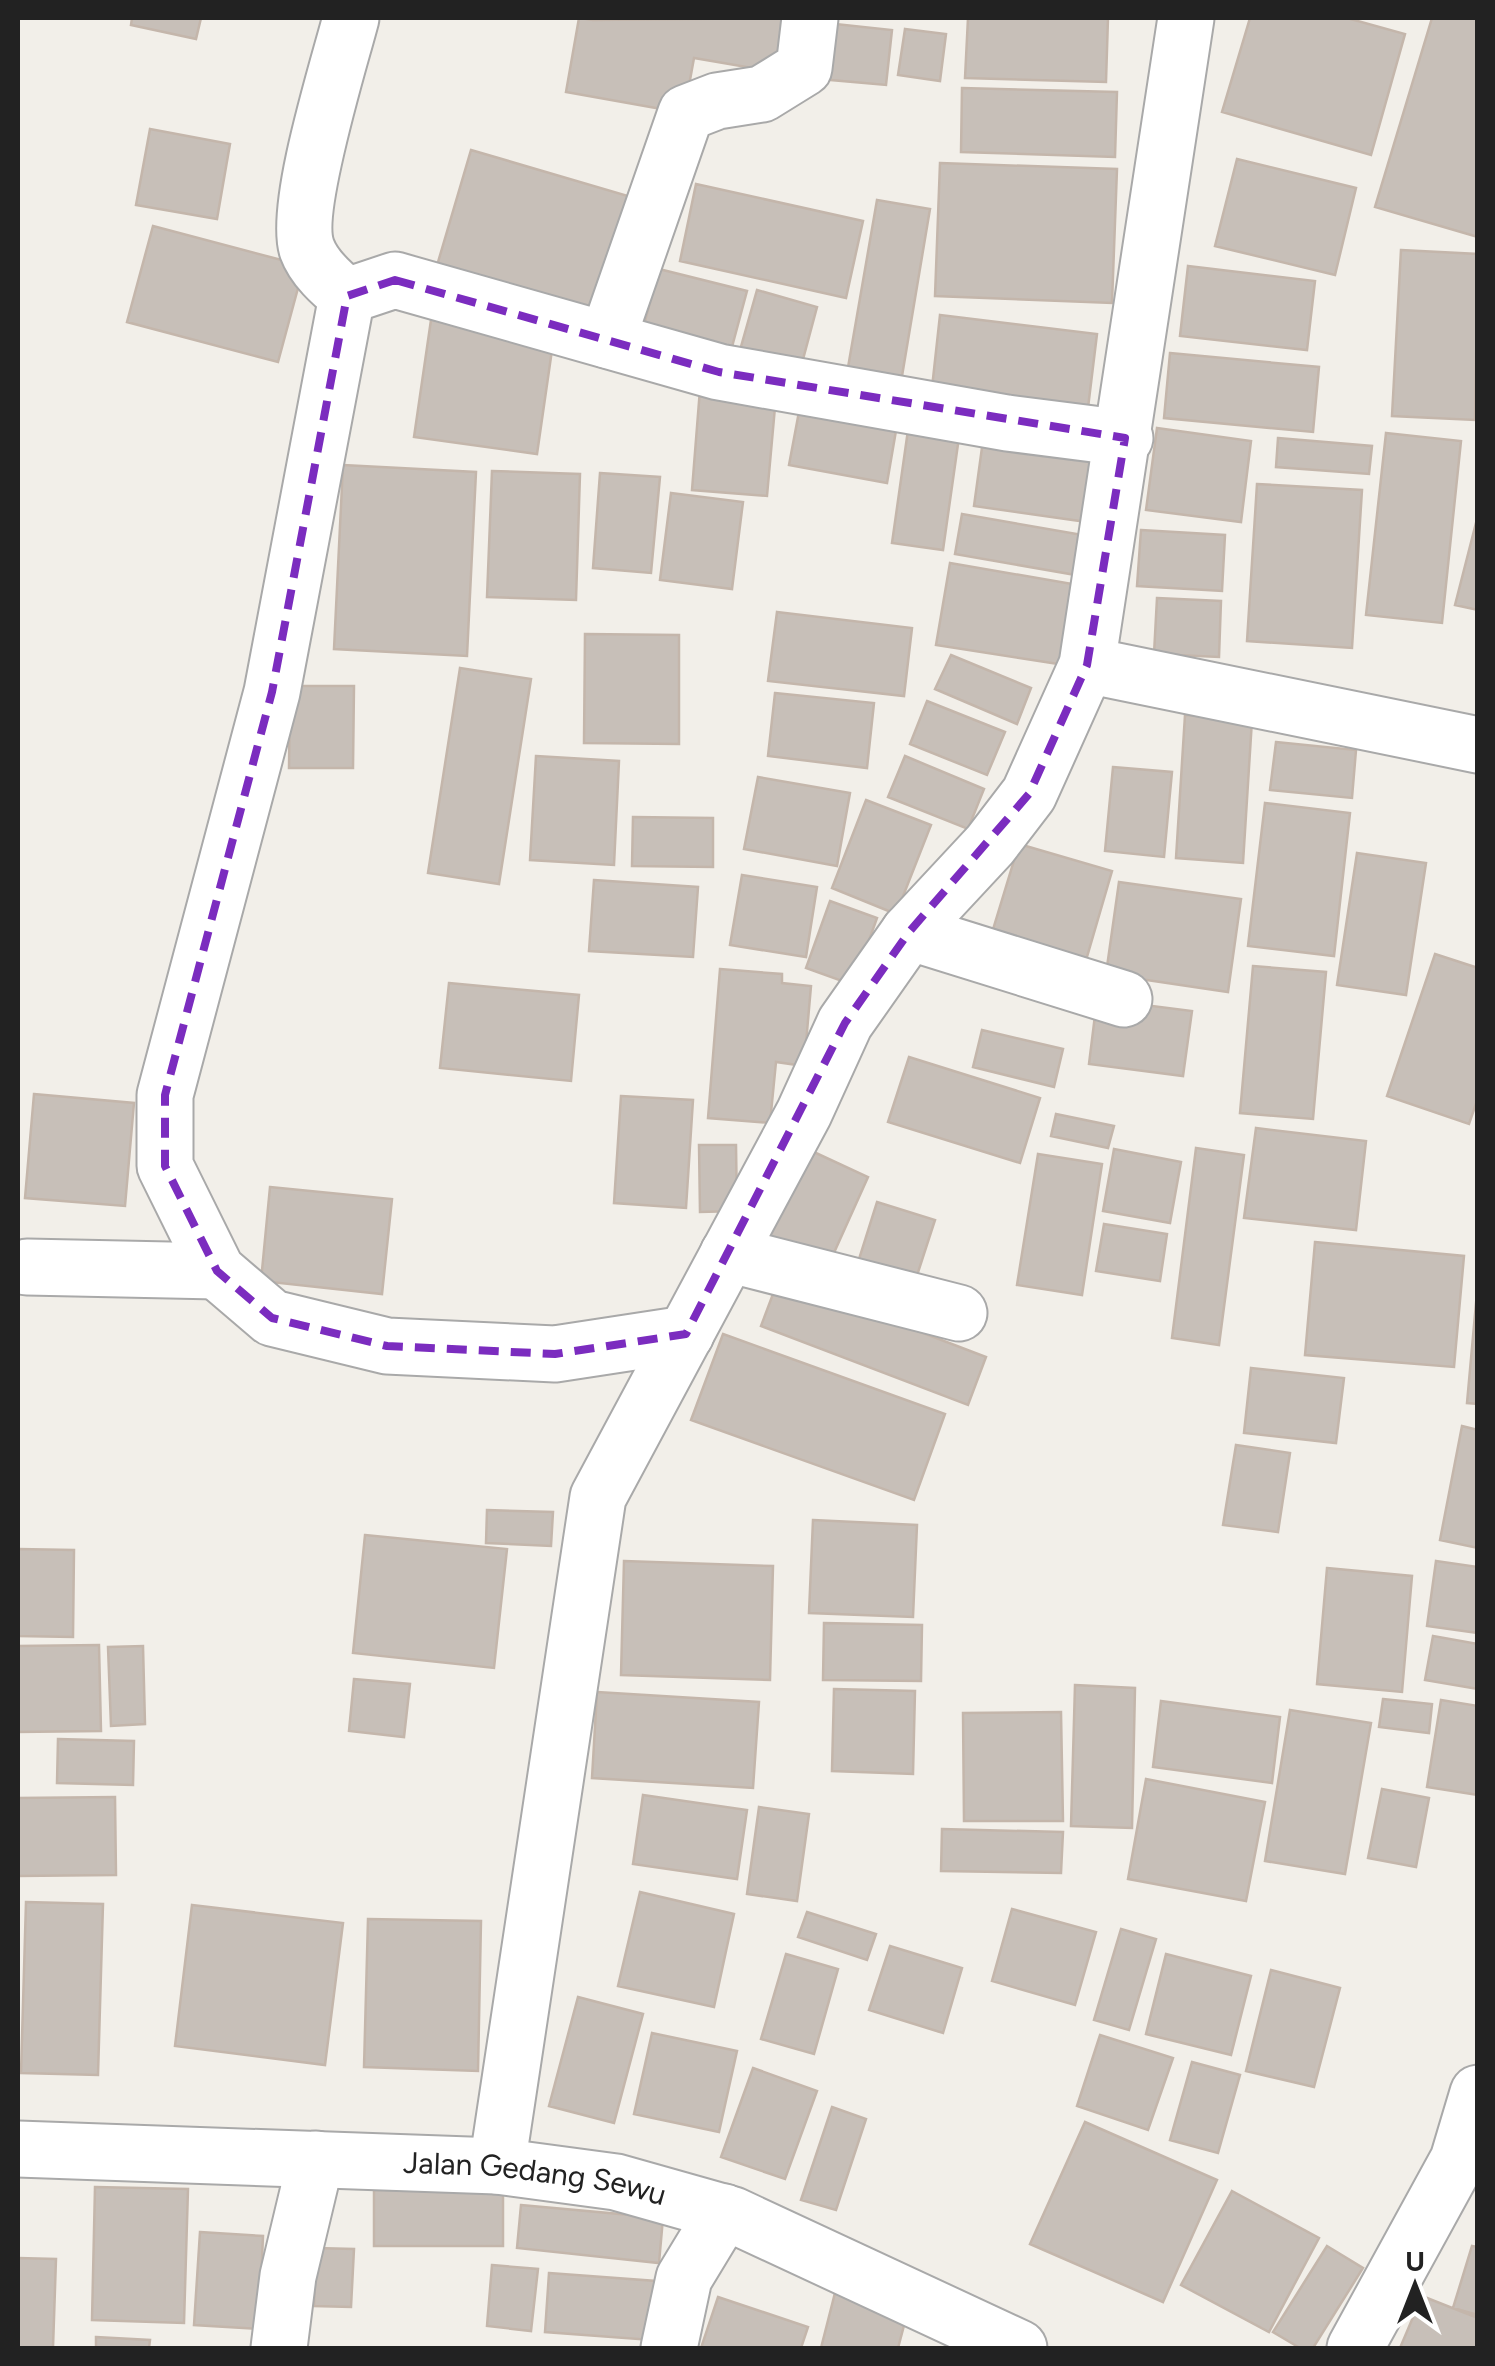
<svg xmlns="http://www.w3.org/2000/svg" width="1495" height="2366" font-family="Figtree,sans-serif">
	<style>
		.building { fill: #c7bfb8; stroke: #c4b6ab; stroke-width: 2.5 }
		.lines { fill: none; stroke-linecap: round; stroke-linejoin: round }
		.street-casing { stroke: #a9a9a9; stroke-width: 59 }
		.street { stroke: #fff; stroke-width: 55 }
		.marked { fill: none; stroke: #7b2cbf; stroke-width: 8; stroke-dasharray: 20 12; stroke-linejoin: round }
		.labels { text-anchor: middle; stroke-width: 9; stroke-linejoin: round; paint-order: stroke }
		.street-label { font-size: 30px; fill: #222; stroke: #fff }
	</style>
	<rect width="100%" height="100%" fill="#f2efe9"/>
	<path class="building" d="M132,18H201L196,39L131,25Z
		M579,18L593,20L784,18L775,72L694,58L684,113L566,92Z
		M968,18H1108L1106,82L965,78Z
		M1250,18H1347L1405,34L1371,155L1222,112Z
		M1432,18H1478V237L1375,207Z
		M826,23L892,30L886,85L820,79Z
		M905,29L946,34L940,81L898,75Z
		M962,88L1117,92L1115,157L961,152Z
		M150,129L230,144L217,219L136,205Z
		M471,150L628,196L593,314L436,269Z
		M1237,159L1356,188L1335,275L1215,246Z
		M940,163L1117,169L1112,303L935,296Z
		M696,184L863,221L846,298L680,261Z
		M877,200L930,209L900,388L846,379Z
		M153,226L304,266L278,362L127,322Z
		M1401,250L1478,254L1475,420L1392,416Z
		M1188,266L1315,281L1307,350L1180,336Z
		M659,269L747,291L729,358L641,336Z
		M757,290L817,307L798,378L737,361Z
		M940,315L1097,334L1087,416L931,397Z
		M431,320L554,336L537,454L414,437Z
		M1170,353L1319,367L1313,432L1164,418Z
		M700,389L776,396L767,496L692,490Z
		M801,401L898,419L887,483L789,465Z
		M909,423L960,430L943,550L892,543Z
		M1157,428L1251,441L1241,522L1146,510Z
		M984,433L1104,451L1094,523L974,506Z
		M1386,433L1461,441L1442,623L1366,615Z
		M1278,438L1372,446L1369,474L1276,467Z
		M343,465L476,472L467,656L334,649Z
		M492,471L580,474L576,600L487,597Z
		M600,473L660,477L651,573L593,568Z
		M1257,484L1362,490L1352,648L1247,641Z
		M671,493L743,502L732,589L660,580Z
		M962,514L1094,537L1087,577L955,554Z
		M1478,515V610L1455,605Z
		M1141,530L1225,535L1222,591L1137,586Z
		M950,563L1078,585L1065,665L936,645Z
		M1157,598L1221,601L1219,657L1154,654Z
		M777,612L912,628L904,696L768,681Z
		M585,634L679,635V744L584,743Z
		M951,655L1031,688L1017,724L935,689Z
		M460,668L531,679L499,884L428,873Z
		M290,686H354L353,768H289Z
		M775,693L874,703L867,768L768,756Z
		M927,701L1005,732L987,775L910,744Z
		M1185,715L1252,720L1243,863L1176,858Z
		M1276,742L1356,750L1352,798L1270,790Z
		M536,756L619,761L614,865L530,860Z
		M905,756L984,789L968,829L888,797Z
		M1113,767L1172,772L1164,857L1105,851Z
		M758,777L850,793L837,866L744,849Z
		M866,800L931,825L896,914L832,888Z
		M1265,803L1350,813L1334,956L1248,946Z
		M633,817L713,818V867L632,866Z
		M1019,844L1112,871L1082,974L988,946Z
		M1357,853L1426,863L1406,995L1337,985Z
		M742,875L817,887L806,957L730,945Z
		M594,880L698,887L693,957L589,951Z
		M1119,882L1241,899L1228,992L1106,974Z
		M830,901L877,918L853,985L806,968Z
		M1435,954L1478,968V1098L1469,1124L1387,1096Z
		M1253,966L1326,972L1313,1119L1240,1113Z
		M720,969L782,974V983L811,986L804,1066L776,1062L770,1123L708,1118Z
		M449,983L579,995L571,1081L440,1068Z
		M1097,999L1192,1011L1183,1076L1089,1064Z
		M982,1030L1063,1049L1054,1087L973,1067Z
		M909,1057L1040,1098L1020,1163L888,1122Z
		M34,1094L134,1103L125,1206L25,1198Z
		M621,1096L693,1100L686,1208L614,1203Z
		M1056,1114L1114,1126L1108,1148L1051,1136Z
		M1256,1128L1366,1141L1356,1230L1244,1218Z
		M699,1145H736L737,1211L700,1212Z
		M803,1147L868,1177L824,1275L758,1244Z
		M1196,1148L1244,1155L1219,1345L1172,1338Z
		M1114,1149L1181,1162L1170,1223L1103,1211Z
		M1038,1154L1102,1164L1082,1295L1017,1285Z
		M270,1187L392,1199L382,1294L261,1281Z
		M877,1202L935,1220L911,1294L854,1275Z
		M1104,1224L1167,1234L1160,1281L1096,1271Z
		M1315,1242L1464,1256L1454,1367L1305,1355Z
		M779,1278L986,1357L968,1405L761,1326Z
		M1478,1281V1404L1467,1403Z
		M723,1334L945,1414L914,1500L691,1420Z
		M1251,1368L1344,1378L1336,1443L1244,1433Z
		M1462,1426L1478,1430V1548L1440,1540Z
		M1236,1445L1290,1453L1278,1532L1223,1525Z
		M487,1510L553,1512L551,1546L486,1543Z
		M813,1520L917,1525L913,1617L809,1613Z
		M365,1535L507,1549L494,1668L353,1653Z
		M18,1549L74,1550L73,1637L18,1636Z
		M624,1561L773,1566L770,1680L621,1675Z
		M1436,1561L1478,1567V1633L1427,1626Z
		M1327,1568L1412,1576L1402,1692L1317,1684Z
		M824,1623L922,1625L921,1681L823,1680Z
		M1433,1636L1478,1644V1689L1425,1680Z
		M99,1645L101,1731L18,1732V1646Z
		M143,1646L145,1724L111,1726L108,1647Z
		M354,1679L410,1684L404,1737L349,1731Z
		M1075,1685L1135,1688L1132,1828L1071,1826Z
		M834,1689L915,1691L913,1774L832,1771Z
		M597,1692L759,1702L753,1788L592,1778Z
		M1383,1699L1432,1704L1429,1733L1379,1727Z
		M1441,1700L1478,1706V1795L1427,1787Z
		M1161,1701L1280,1717L1272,1783L1153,1767Z
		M1290,1710L1371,1723L1345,1874L1265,1861Z
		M1061,1712L1063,1821H964L963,1713Z
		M58,1739L134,1741L133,1785L57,1783Z
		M1146,1779L1265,1802L1246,1901L1128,1879Z
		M1382,1789L1429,1798L1416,1867L1368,1858Z
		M643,1795L747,1810L737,1879L633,1864Z
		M115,1797L116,1875L18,1876V1798Z
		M759,1807L809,1814L797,1901L747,1894Z
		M942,1829L1063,1832L1061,1873L941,1871Z
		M640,1892L734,1914L714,2007L618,1986Z
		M26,1902L103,1904L98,2075L21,2073Z
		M192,1905L343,1923L325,2065L175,2046Z
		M1012,1909L1096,1932L1075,2005L992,1981Z
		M807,1912L876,1934L867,1960L798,1937Z
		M368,1919L481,1921L478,2071L364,2067Z
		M1121,1929L1156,1939L1129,2030L1094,2020Z
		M890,1946L962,1968L943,2033L869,2010Z
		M786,1954L838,1969L814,2054L761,2039Z
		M1166,1954L1251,1976L1231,2055L1146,2034Z
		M1271,1970L1340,1988L1314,2087L1246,2071Z
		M578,1997L643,2014L614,2123L549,2106Z
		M652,2033L737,2051L719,2132L634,2114Z
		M1100,2035L1173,2058L1148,2130L1077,2106Z
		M1192,2062L1240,2075L1218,2153L1170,2140Z
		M753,2068L817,2091L785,2179L721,2157Z
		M832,2107L866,2119L836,2210L801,2200Z
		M1085,2122L1217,2180L1163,2302L1030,2244Z
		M95,2187L188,2189L184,2323L92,2320Z
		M374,2190H503V2246H374Z
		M1232,2191L1319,2238L1269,2332L1181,2285Z
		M521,2205L663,2218L659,2263L517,2248Z
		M200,2232L263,2236L259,2329L194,2325Z
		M1327,2246L1363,2268L1313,2348H1300L1273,2332Z
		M1472,2246L1478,2247V2315L1453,2308Z
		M316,2248L354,2249L351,2307L314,2306Z
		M18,2258L56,2259L53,2348H18Z
		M492,2265L538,2269L531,2331L487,2326Z
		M549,2273L656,2281L651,2340L545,2332Z
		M837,2285L910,2303L898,2348H821Z
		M1422,2296L1478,2318V2348H1400Z
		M718,2297L808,2327L801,2348H701Z
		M96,2337L150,2340L149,2348H96Z"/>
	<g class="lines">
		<g class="street-casing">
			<g id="street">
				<path d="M347,296C332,284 314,268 307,249C293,209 339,64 351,18"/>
				<path d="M607,340L686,113L717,101L762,94L804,68L810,18"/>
				<path d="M1087,665L1478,745"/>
				<path d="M909,932L1124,999"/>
				<path d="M728,1254L959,1313"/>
				<path d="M27,1267L217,1271"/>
				<path d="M686,1334L555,1354L387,1346L272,1318L217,1271L165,1166V1095L272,692L347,296L395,280L719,372L1007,423L1125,438"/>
				<path id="s1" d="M18,2149L497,2166L616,2182L733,2215L1019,2348"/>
				<path d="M497,2166L598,1497L804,1113L845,1023L909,932L990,845L1029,794L1087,665L1186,18"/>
				<path d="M279,2348L288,2276L316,2159"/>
				<path d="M669,2348L684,2278L724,2212"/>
				<path d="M1355,2348L1458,2160L1478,2093"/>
			</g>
		</g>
		<use href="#street" class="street"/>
	</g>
	<path class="marked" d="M395,280L719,372L1125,438L1087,665L1029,794L909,932L845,1023L686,1334L555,1354L387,1346L272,1318L217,1271L165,1166V1095L272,692L347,296Z"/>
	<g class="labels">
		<g class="street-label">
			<text dy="10" stroke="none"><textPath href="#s1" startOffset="518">Jalan Gedang Sewu</textPath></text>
		</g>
	</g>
	<rect width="1495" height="2366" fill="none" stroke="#222222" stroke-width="40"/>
	<g transform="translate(1415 2286)" stroke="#ffffff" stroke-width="8" paint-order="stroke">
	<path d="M0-8L18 38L0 25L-18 38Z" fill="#222222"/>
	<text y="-15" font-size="28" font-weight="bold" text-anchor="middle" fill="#222222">U</text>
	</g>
</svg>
